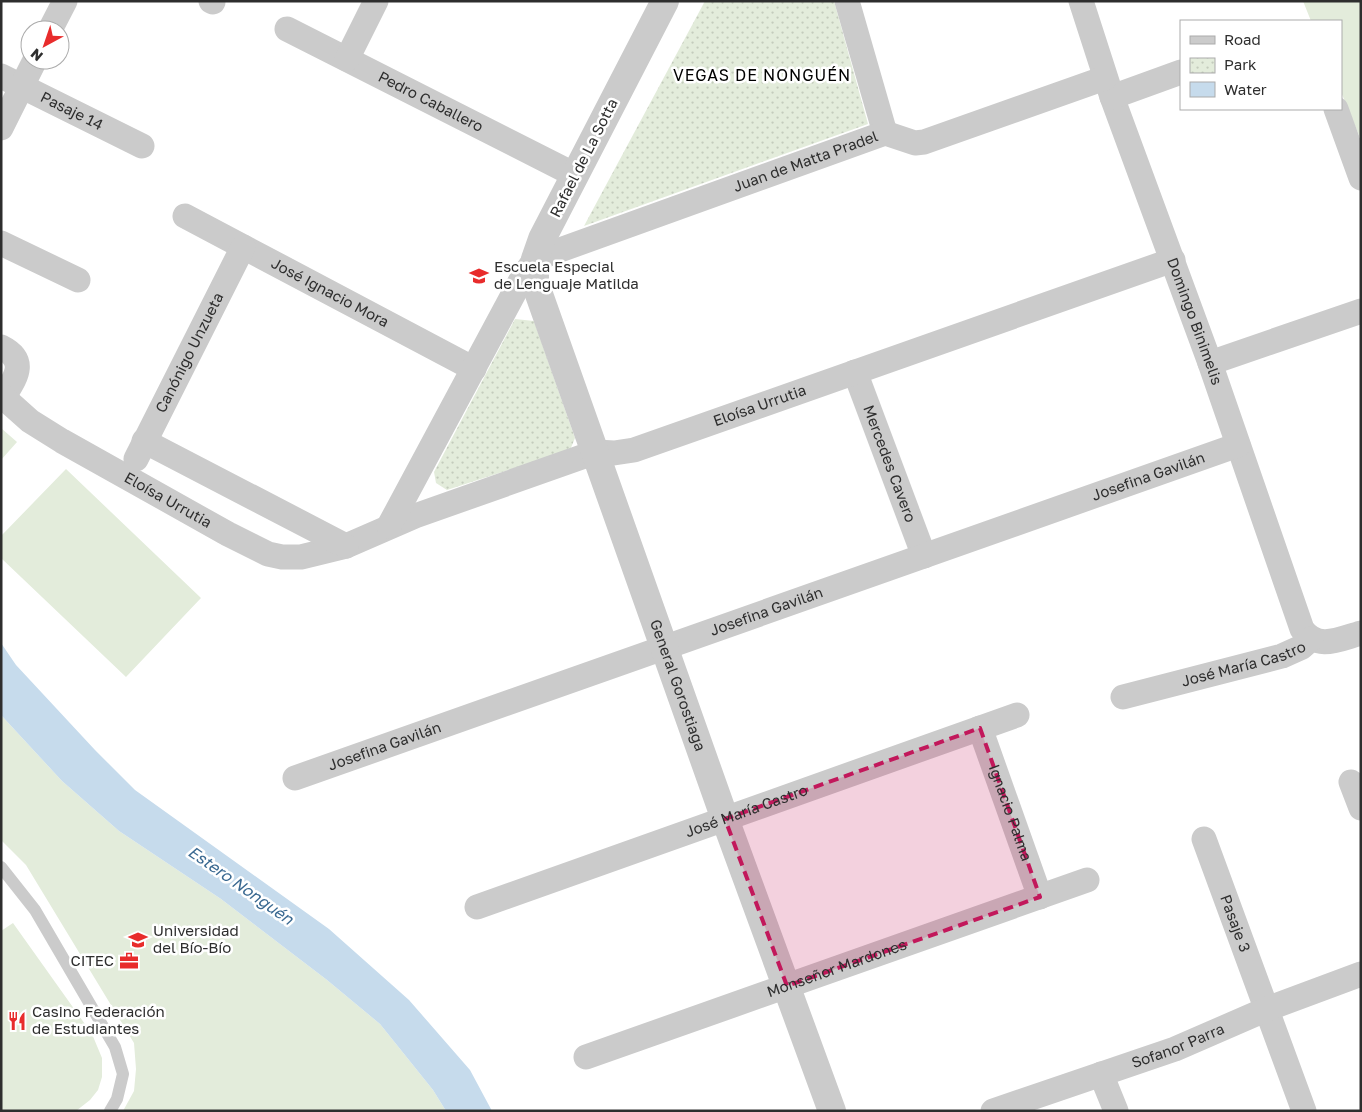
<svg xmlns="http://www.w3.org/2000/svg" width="1362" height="1112" font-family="'Golos Text',sans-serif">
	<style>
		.grass { fill: #e3ecdb }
		.park { fill: url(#park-dots) }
		.water { fill: #c6dbec }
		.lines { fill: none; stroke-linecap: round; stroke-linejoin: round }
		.service { stroke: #cbcbcb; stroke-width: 12 }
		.minor { stroke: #cbcbcb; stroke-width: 25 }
		.tertiary { stroke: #cbcbcb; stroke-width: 28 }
		.marked { fill: #c2185b; fill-opacity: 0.2; stroke: #c2185b; stroke-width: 4; stroke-dasharray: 10 6; stroke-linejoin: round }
		.labels { text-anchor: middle; stroke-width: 5; stroke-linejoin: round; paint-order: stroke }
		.street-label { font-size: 15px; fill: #2e2e2e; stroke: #fff }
		.poi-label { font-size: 15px; fill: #2e2e2e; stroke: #fff; text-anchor: start }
		.neighbourhood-label { font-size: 16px; letter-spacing: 1px; fill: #000; stroke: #fff }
		.water-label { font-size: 16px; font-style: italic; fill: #3a6991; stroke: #fff }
	</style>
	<defs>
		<pattern id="park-dots" width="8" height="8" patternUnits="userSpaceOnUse" patternTransform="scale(1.25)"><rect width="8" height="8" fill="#e3ecdb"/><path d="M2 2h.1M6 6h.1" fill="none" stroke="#c3cbbc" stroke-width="1.8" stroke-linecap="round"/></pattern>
	</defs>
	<rect width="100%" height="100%" fill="#fff"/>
	<path class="grass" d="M1303,1H1361V140L1341,92V21H1311Z
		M1,428L17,442L1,460Z
		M66,469L201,598L126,677L1,558V536Z
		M1,715L62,781L119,831L221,899L327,980L380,1024L433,1090L446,1111H123L134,1091L136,1069L134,1043L26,865L1,840Z
		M13,923L92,1034L102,1058V1077L98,1090L90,1100L76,1111H1V931Z"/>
	<path class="park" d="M705,1H834L868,124L584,226Z
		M515,319L534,321L575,438L570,450L447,490L436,483L434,472Z"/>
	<path class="water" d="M1,643L16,665L95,750L135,790L329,929L409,1000L470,1070L492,1111H446L433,1090L380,1024L327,980L221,899L119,831L62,781L1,715Z"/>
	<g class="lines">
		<path class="service" d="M1,867L35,910L115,1047L123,1074L117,1099L110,1111"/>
		<g class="minor">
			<path d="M211,1L213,2"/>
			<path d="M847,1L885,133"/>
			<path id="s1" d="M1081,1L1112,97L1210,363L1302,629C1318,651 1339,639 1361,633"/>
			<path id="s2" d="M287,29L575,175"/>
			<path d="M50,30L65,1"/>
			<path d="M347,59L376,1"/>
			<path id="s3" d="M1,76L142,146"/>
			<path d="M1112,97L1181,72"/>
			<path d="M1336,109L1361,178"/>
			<path d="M1,128L35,60"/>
			<path id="s4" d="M185,216L474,369"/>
			<path d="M1,243L78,280"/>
			<path d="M1,347C29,361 15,378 3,398"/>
			<path d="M1210,363L1361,311"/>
			<path id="s5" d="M855,372L924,556"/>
			<path id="s6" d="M1,395L30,421L62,441L228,534L268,554L282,557H301L346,546L415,516L596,452L614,453L634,450L1173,260"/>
			<path d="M144,441L346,546"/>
			<path id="s7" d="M136,459L243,247"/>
			<path id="s8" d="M389,526L521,280L535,259L885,133L915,143L924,142L1105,78"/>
			<path id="s9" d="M1123,697L1282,656L1302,647L1311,639"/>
			<path id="s10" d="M980,728L1040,897"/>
			<path id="s11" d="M295,778L1238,445"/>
			<path d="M1351,782L1361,808"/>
			<path id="s12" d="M1204,839L1304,1111"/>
			<path id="s13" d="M477,907L1017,715"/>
			<path id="s14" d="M586,1057L1087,880"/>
			<path d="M1101,1074L1116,1111"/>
			<path id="s15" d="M993,1111L1175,1049L1267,1009L1361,974"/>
		</g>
		<path class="tertiary" id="s16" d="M665,1L542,239L535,259V283L725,819L832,1111"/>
	</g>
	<path class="marked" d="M980,728L1040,897L787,986L725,819Z"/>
	<defs>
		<g id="school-bare" transform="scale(1.5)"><path d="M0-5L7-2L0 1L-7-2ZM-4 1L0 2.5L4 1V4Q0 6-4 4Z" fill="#e82c2c" stroke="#fff" stroke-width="2.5" paint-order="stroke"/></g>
		<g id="university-bare" transform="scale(1.5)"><path d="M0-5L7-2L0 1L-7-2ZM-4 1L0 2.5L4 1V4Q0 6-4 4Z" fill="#e82c2c" stroke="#fff" stroke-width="2.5" paint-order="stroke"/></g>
		<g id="office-bare" transform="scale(1.5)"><path d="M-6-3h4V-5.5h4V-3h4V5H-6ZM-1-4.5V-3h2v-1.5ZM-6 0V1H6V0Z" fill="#e82c2c" stroke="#fff" stroke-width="2.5" paint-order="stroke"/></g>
		<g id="restaurant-bare" transform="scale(1.5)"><path d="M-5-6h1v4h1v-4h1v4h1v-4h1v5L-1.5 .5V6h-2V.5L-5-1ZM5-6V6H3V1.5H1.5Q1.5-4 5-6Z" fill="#e82c2c" stroke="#fff" stroke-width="2.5" paint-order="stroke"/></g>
	</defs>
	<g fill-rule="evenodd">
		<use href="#school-bare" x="479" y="276"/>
		<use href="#university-bare" x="138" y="940"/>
		<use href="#office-bare" x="129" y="961"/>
		<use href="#restaurant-bare" x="17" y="1021"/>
	</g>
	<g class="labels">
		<g class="street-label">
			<text dy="5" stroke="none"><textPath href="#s2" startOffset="161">Pedro Caballero</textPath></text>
			<text dy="5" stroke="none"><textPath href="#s3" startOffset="79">Pasaje 14</textPath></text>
			<text transform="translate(584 158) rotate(-63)" y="5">Rafael de La Sotta</text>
			<text dy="5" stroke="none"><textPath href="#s8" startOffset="592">Juan de Matta Pradel</textPath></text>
			<text dy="5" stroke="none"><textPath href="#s4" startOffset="164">José Ignacio Mora</textPath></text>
			<text dy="5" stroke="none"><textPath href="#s1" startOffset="340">Domingo Binimelis</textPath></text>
			<text dy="5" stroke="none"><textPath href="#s7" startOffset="119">Canónigo Unzueta</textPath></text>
			<text dy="5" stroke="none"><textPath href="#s6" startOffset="830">Eloísa Urrutia</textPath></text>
			<text dy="5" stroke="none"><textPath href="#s5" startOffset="98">Mercedes Cavero</textPath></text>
			<text dy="5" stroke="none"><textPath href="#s11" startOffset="905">Josefina Gavilán</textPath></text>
			<text dy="5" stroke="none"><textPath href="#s6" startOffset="198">Eloísa Urrutia</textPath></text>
			<text dy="5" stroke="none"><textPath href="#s11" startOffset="500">Josefina Gavilán</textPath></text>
			<text dy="5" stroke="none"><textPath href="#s9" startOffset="125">José María Castro</textPath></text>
			<text dy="5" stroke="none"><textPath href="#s16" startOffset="740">General Gorostiaga</textPath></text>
			<text dy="5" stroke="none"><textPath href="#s11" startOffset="95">Josefina Gavilán</textPath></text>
			<text dy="5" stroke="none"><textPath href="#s13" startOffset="286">José María Castro</textPath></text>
			<text dy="5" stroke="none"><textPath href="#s10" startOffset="90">Ignacio Palma</textPath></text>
			<text dy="5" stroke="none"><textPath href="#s12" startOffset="90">Pasaje 3</textPath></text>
			<text dy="5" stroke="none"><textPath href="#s14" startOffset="266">Monseñor Mardones</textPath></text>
			<text dy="5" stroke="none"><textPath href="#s15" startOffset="196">Sofanor Parra</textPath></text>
		</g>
		<g class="poi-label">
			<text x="494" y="272">Escuela Especial<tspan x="494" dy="17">de Lenguaje Matilda</tspan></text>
			<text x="153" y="936">Universidad<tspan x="153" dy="17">del Bío-Bío</tspan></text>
			<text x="114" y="966" text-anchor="end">CITEC</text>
			<text x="32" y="1017">Casino Federación<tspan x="32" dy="17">de Estudiantes</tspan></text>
		</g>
		<g class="neighbourhood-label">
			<text x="762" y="81">VEGAS DE NONGUÉN</text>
		</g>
		<g class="water-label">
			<text transform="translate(241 885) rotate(35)" y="6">Estero Nonguén</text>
		</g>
	</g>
	<rect width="1362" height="1112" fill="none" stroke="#2e2e2e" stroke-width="5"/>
	<rect x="1180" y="20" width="162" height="90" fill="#ffffff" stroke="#ababab"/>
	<rect x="1190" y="36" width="25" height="8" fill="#cbcbcb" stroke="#ababab"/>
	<text x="1224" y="45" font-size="15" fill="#2e2e2e">Road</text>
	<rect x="1190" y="58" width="25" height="15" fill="url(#park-dots)" stroke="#ababab"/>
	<text x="1224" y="70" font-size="15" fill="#2e2e2e">Park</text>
	<rect x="1190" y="82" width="25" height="15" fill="#c6dbec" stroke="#ababab"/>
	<text x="1224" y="95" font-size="15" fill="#2e2e2e">Water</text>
	<g transform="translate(45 45) rotate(220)"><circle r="24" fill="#ffffff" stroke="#ababab"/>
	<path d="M0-4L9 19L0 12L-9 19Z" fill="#e82c2c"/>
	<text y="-8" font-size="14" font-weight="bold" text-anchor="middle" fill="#2e2e2e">N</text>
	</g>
</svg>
